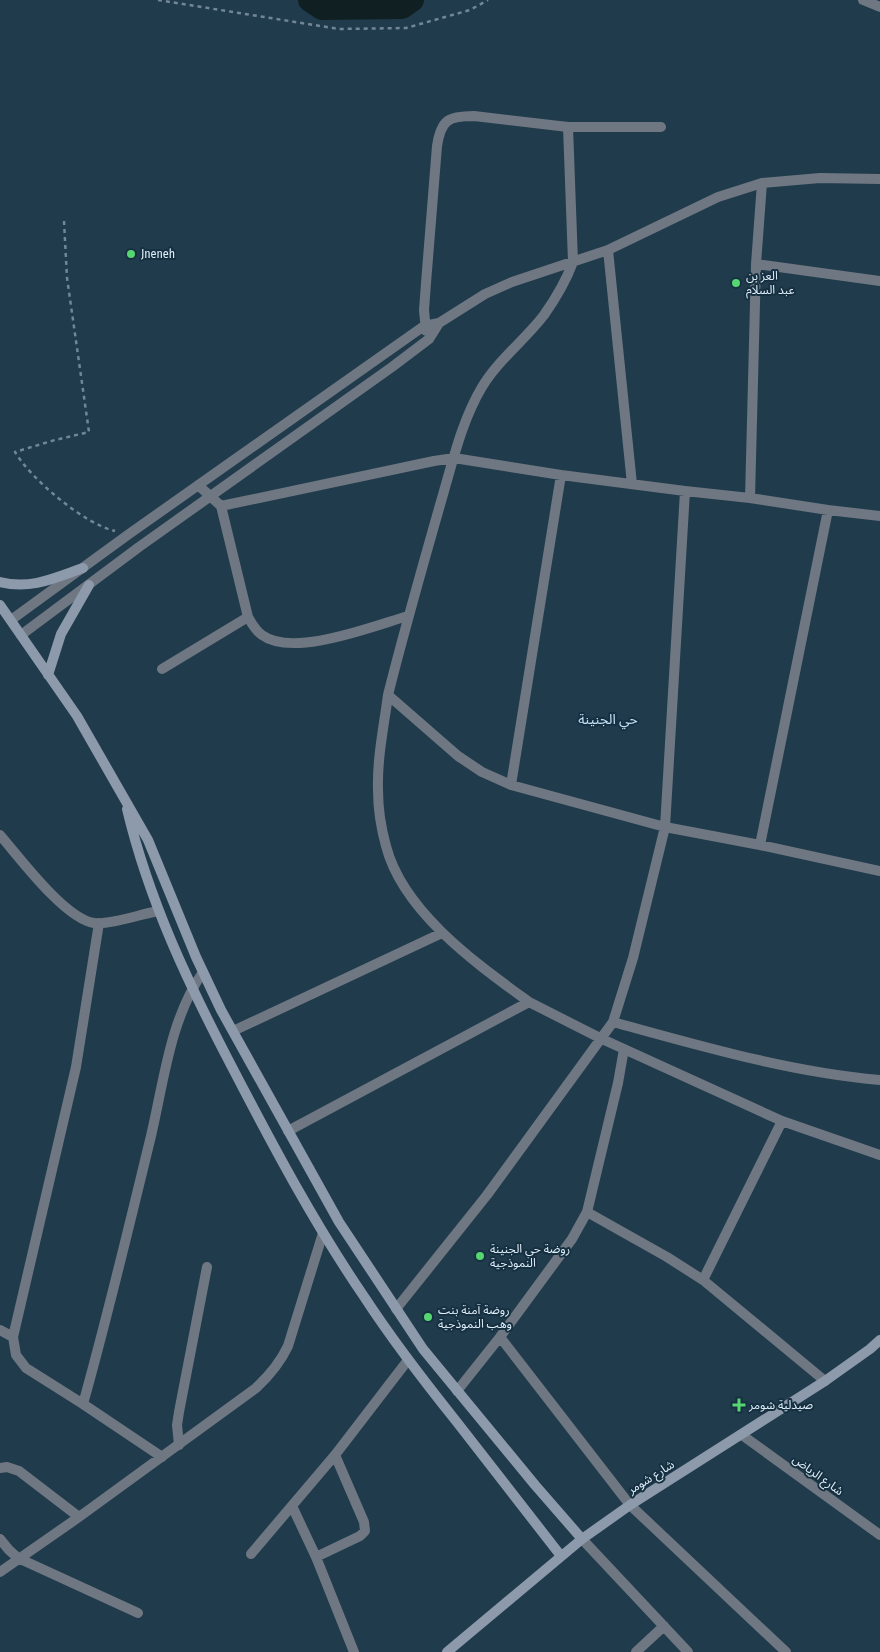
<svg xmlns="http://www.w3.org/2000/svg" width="880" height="1652" font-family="'Fira Sans Condensed','Noto Sans Arabic',sans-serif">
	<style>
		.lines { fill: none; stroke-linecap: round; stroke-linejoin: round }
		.river { stroke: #102022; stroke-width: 24 }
		.path { stroke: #718795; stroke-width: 2.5; stroke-dasharray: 4 4; stroke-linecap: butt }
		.street { stroke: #6f7782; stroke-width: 10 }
		.secondary { stroke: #8d9aac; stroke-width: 10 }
		.poi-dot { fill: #55d671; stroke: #163041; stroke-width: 2 }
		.labels { text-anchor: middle; stroke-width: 4; stroke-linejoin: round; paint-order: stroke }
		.poi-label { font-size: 12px; fill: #dfeffa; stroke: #163041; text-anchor: start }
		.street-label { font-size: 12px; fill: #dfeffa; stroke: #163041 }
		.neighbourhood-label { font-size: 14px; fill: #c3e3f8; stroke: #163041 }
	</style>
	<rect width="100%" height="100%" fill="#203b4c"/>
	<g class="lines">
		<path class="river" d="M310,0L322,8L402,7L412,0"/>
		<path class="path" d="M158,0L339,29L406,28L470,10L488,0
			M64,221L67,278L89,432L55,440L15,452C31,479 84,524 115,531"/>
		<path class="street" d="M863,0L880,7
			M568,127L573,262C566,281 556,298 544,315C525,340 499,359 482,387C461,422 452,465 440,505C422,568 404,631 388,695L458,756L482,772L511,785L665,827L760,845L880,871
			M608,250L718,197L762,183L820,178L880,179
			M756,264L880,281
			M426,331L424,310L426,283L437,146C441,120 448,116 474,116L568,127H661
			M198,485L221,506L248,617C252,624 255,630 262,635C293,658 373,626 408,616
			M750,498L756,264L762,183
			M221,506L434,461L454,458L561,475L685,491L750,498L828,510L880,516
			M11,620L129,534L424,326L439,323L485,294L512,282L608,250L632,484
			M21,635L139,547L392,367L429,339L439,323
			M162,669L248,617
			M511,785L561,475
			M0,835C19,857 65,919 94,923C110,925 141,914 158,911
			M760,845L828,510
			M529,1002L602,1039L782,1121L880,1155
			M613,1022C701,1046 789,1072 880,1080
			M233,1031L442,933
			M288,1131L529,1002C477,964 403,912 386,846C381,828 378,808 378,790C377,758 384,726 388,695
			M587,1212L618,1083L624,1049
			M703,1280L782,1121
			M396,1309L487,1195L613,1022L633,958L665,827L685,491
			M0,1330L13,1337
			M500,1337L630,1505L786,1652
			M457,1391L500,1337L572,1239L587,1212L667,1257L703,1280L825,1381
			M83,1404L26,1368L16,1355L13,1337L76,1067L99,923
			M742,1435L880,1535
			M179,1445L177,1425L179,1412L207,1267
			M162,1457L83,1404C108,1315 129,1226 151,1136C164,1081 170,1019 203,972
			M0,1468L7,1467L19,1471L79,1517
			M292,1506L316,1557L354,1652
			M0,1539L9,1550L18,1558L138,1613
			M582,1539L688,1652
			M251,1554L335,1455L408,1360
			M316,1557L360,1536L365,1531L364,1522L335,1455
			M0,1572L79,1517L256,1388C270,1375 280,1363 288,1346L323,1233
			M636,1652L664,1626"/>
		<path class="secondary" d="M0,582C30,590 55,578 83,568
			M0,605L77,716L148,840L196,957L221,1010L339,1222L423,1349L535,1485L582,1539
			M48,675L61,634L89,585
			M127,809C149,901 188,983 232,1067C273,1146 315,1225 365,1298C393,1341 424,1381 456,1421C491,1466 526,1511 561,1556
			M447,1652L582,1539L630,1505L825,1381L870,1349L880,1340"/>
	</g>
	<g class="poi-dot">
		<circle cx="131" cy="254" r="5"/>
		<circle cx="736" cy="283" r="5"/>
		<circle cx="480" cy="1256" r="5"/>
		<circle cx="428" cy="1317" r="5"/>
		<path d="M736.5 1397.5h5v5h5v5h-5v5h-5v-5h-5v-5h5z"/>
	</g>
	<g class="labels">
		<g class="poi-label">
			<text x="141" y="258">Jneneh</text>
			<text x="746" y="280">العز بن<tspan x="746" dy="14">عبد السلام</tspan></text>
			<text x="490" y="1253">روضة حي الجنينة<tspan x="490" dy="14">النموذجية</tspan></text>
			<text x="438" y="1314">روضة آمنة بنت<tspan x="438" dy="14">وهب النموذجية</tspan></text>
			<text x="749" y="1409">صيدلية شومر</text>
		</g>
		<g class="street-label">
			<text transform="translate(818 1475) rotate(36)" y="4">شارع الرياض</text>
			<text transform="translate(651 1477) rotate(-32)" y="4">شارع شومر</text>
		</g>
		<g class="neighbourhood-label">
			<text x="608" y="724">حي الجنينة</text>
		</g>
	</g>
</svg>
